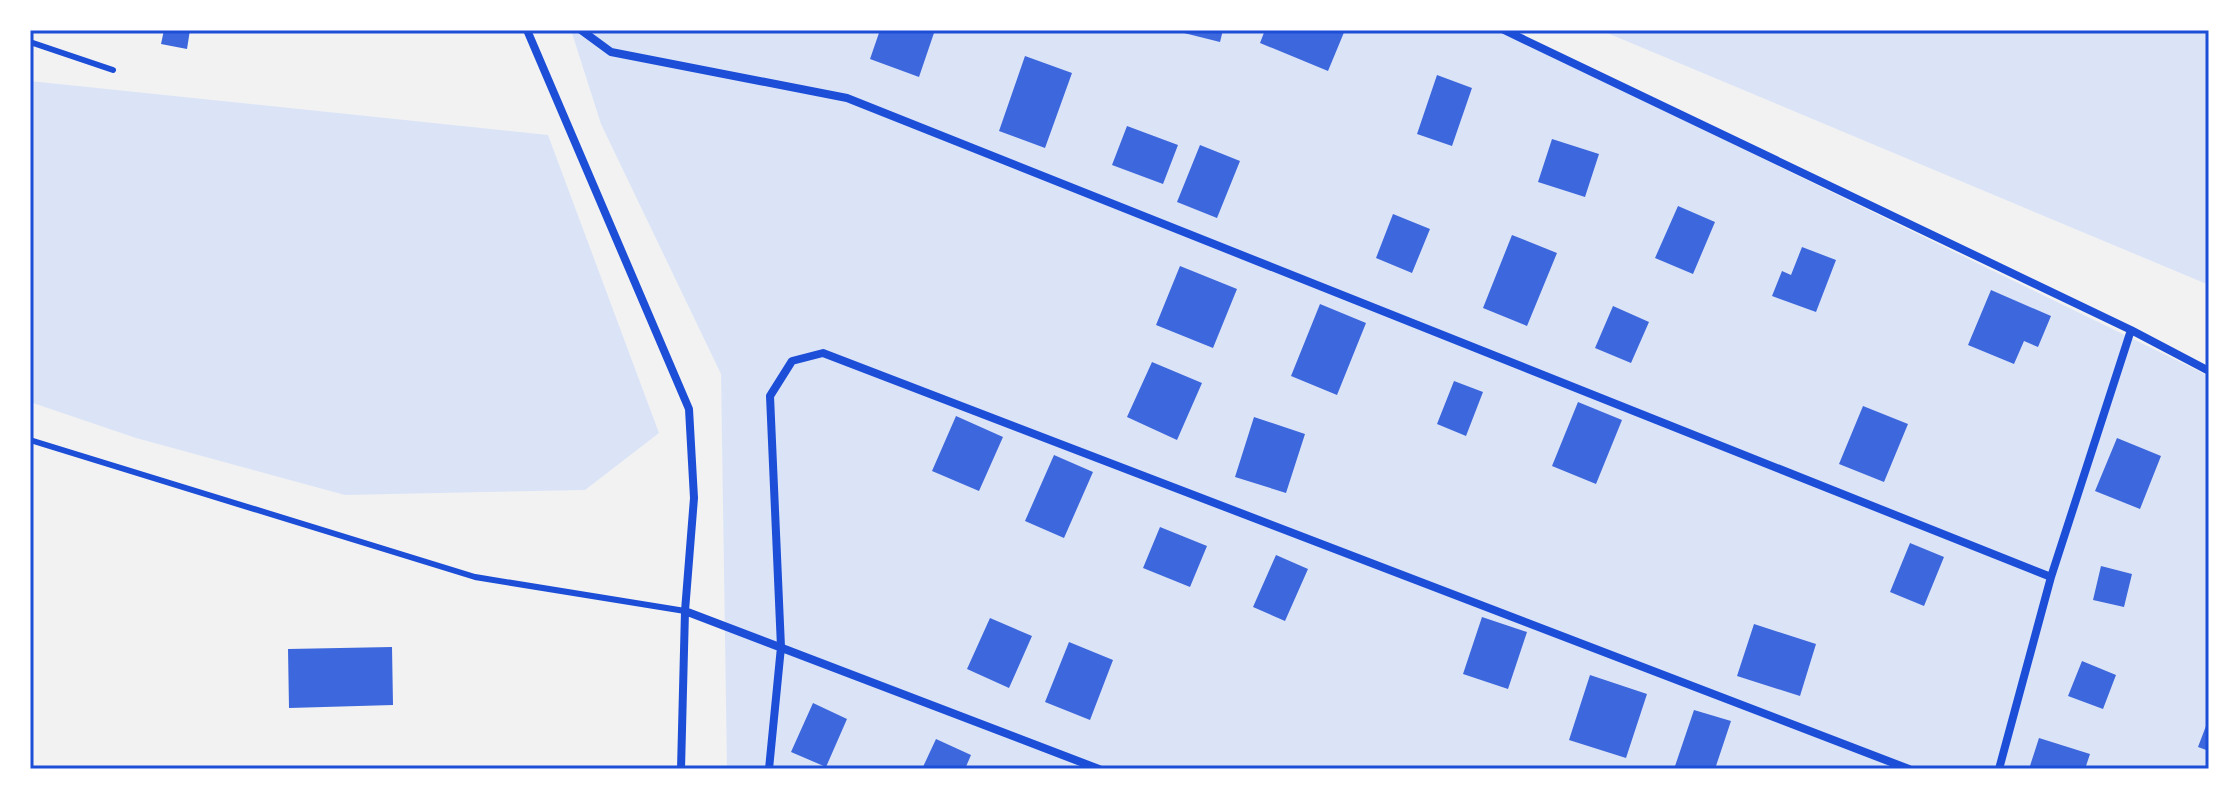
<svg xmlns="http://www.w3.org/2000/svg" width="2239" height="799" font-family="'Alegreya Sans',sans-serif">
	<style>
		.green { fill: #dbe4f7 }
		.building { fill: #3d67dc }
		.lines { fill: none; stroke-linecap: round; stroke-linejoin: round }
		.service { stroke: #1d4ed8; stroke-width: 6 }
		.minor { stroke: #1d4ed8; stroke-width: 8 }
		.neatline { fill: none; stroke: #1d4ed8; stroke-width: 3 }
	</style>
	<rect width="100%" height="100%" fill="#f2f2f2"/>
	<path class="green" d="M571,30H1499L2209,376V769H727L721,374L601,124Z
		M1600,30H2209V285Z
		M30,81L548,135L659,433L585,490L345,495L136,438L30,402Z"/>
	<path class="building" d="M164,30H190L187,49L161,44Z
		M880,30H935L919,77L870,59Z
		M1184,30H1223L1220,42L1184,33Z
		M1265,30H1345L1328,71L1260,43Z
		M1025,56L1072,73L1045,148L999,131Z
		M1437,75L1472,88L1452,146L1417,134Z
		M1127,126L1178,145L1163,184L1112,165Z
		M1552,139L1599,154L1585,197L1538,182Z
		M1200,145L1240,161L1217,218L1177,202Z
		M1678,206L1715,222L1693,274L1655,258Z
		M1393,214L1430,229L1412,273L1376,258Z
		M1512,235L1557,253L1527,326L1483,308Z
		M1802,247L1836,260L1816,312L1772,296L1782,271L1791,275Z
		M1180,266L1237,289L1213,348L1156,325Z
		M1991,290L2051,316L2038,347L2024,341L2014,364L1968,345Z
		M1320,304L1366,323L1337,395L1291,376Z
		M1613,306L1649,322L1631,363L1595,348Z
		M1152,362L1202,383L1177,440L1127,417Z
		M1454,381L1483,392L1466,436L1437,424Z
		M1578,402L1622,420L1596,484L1552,466Z
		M1863,406L1908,424L1884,482L1839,464Z
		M956,416L1003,437L979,491L932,471Z
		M1254,417L1305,434L1286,493L1235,477Z
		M2117,438L2161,456L2140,509L2095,491Z
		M1054,455L1093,472L1064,538L1025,521Z
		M1160,527L1207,546L1190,587L1143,568Z
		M1910,543L1944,557L1924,606L1890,592Z
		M1276,555L1308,569L1285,621L1253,607Z
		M2101,566L2132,574L2124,607L2093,600Z
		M1482,617L1527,632L1508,689L1463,674Z
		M990,618L1032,636L1009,688L967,669Z
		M1754,624L1816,644L1800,696L1737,676Z
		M1069,642L1113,660L1090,720L1045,702Z
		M392,647L393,705L289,708L288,649Z
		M2082,661L2116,675L2103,709L2068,696Z
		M1590,675L1647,694L1626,758L1569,740Z
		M813,703L847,719L826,767L791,752Z
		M1694,710L1731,721L1715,769H1674Z
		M2209,718V751L2198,747Z
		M2039,738L2090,754L2085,769H2029Z
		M936,739L971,755L965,769H922Z"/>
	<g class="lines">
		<path class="service" d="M30,42L113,70
			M30,440L475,577L685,611"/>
		<path class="minor" d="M527,30L689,409L694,498L685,611L681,769
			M581,30L611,52L847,98L2051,577
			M1504,30L2131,330L2209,371
			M685,611L1099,769
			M769,769L781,647L770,396L792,361L823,353L1909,769
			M1999,769L2051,577L2131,330"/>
	</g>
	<rect width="2239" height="799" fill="none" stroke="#ffffff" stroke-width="64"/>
	<rect x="32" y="32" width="2175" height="735" class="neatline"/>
</svg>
